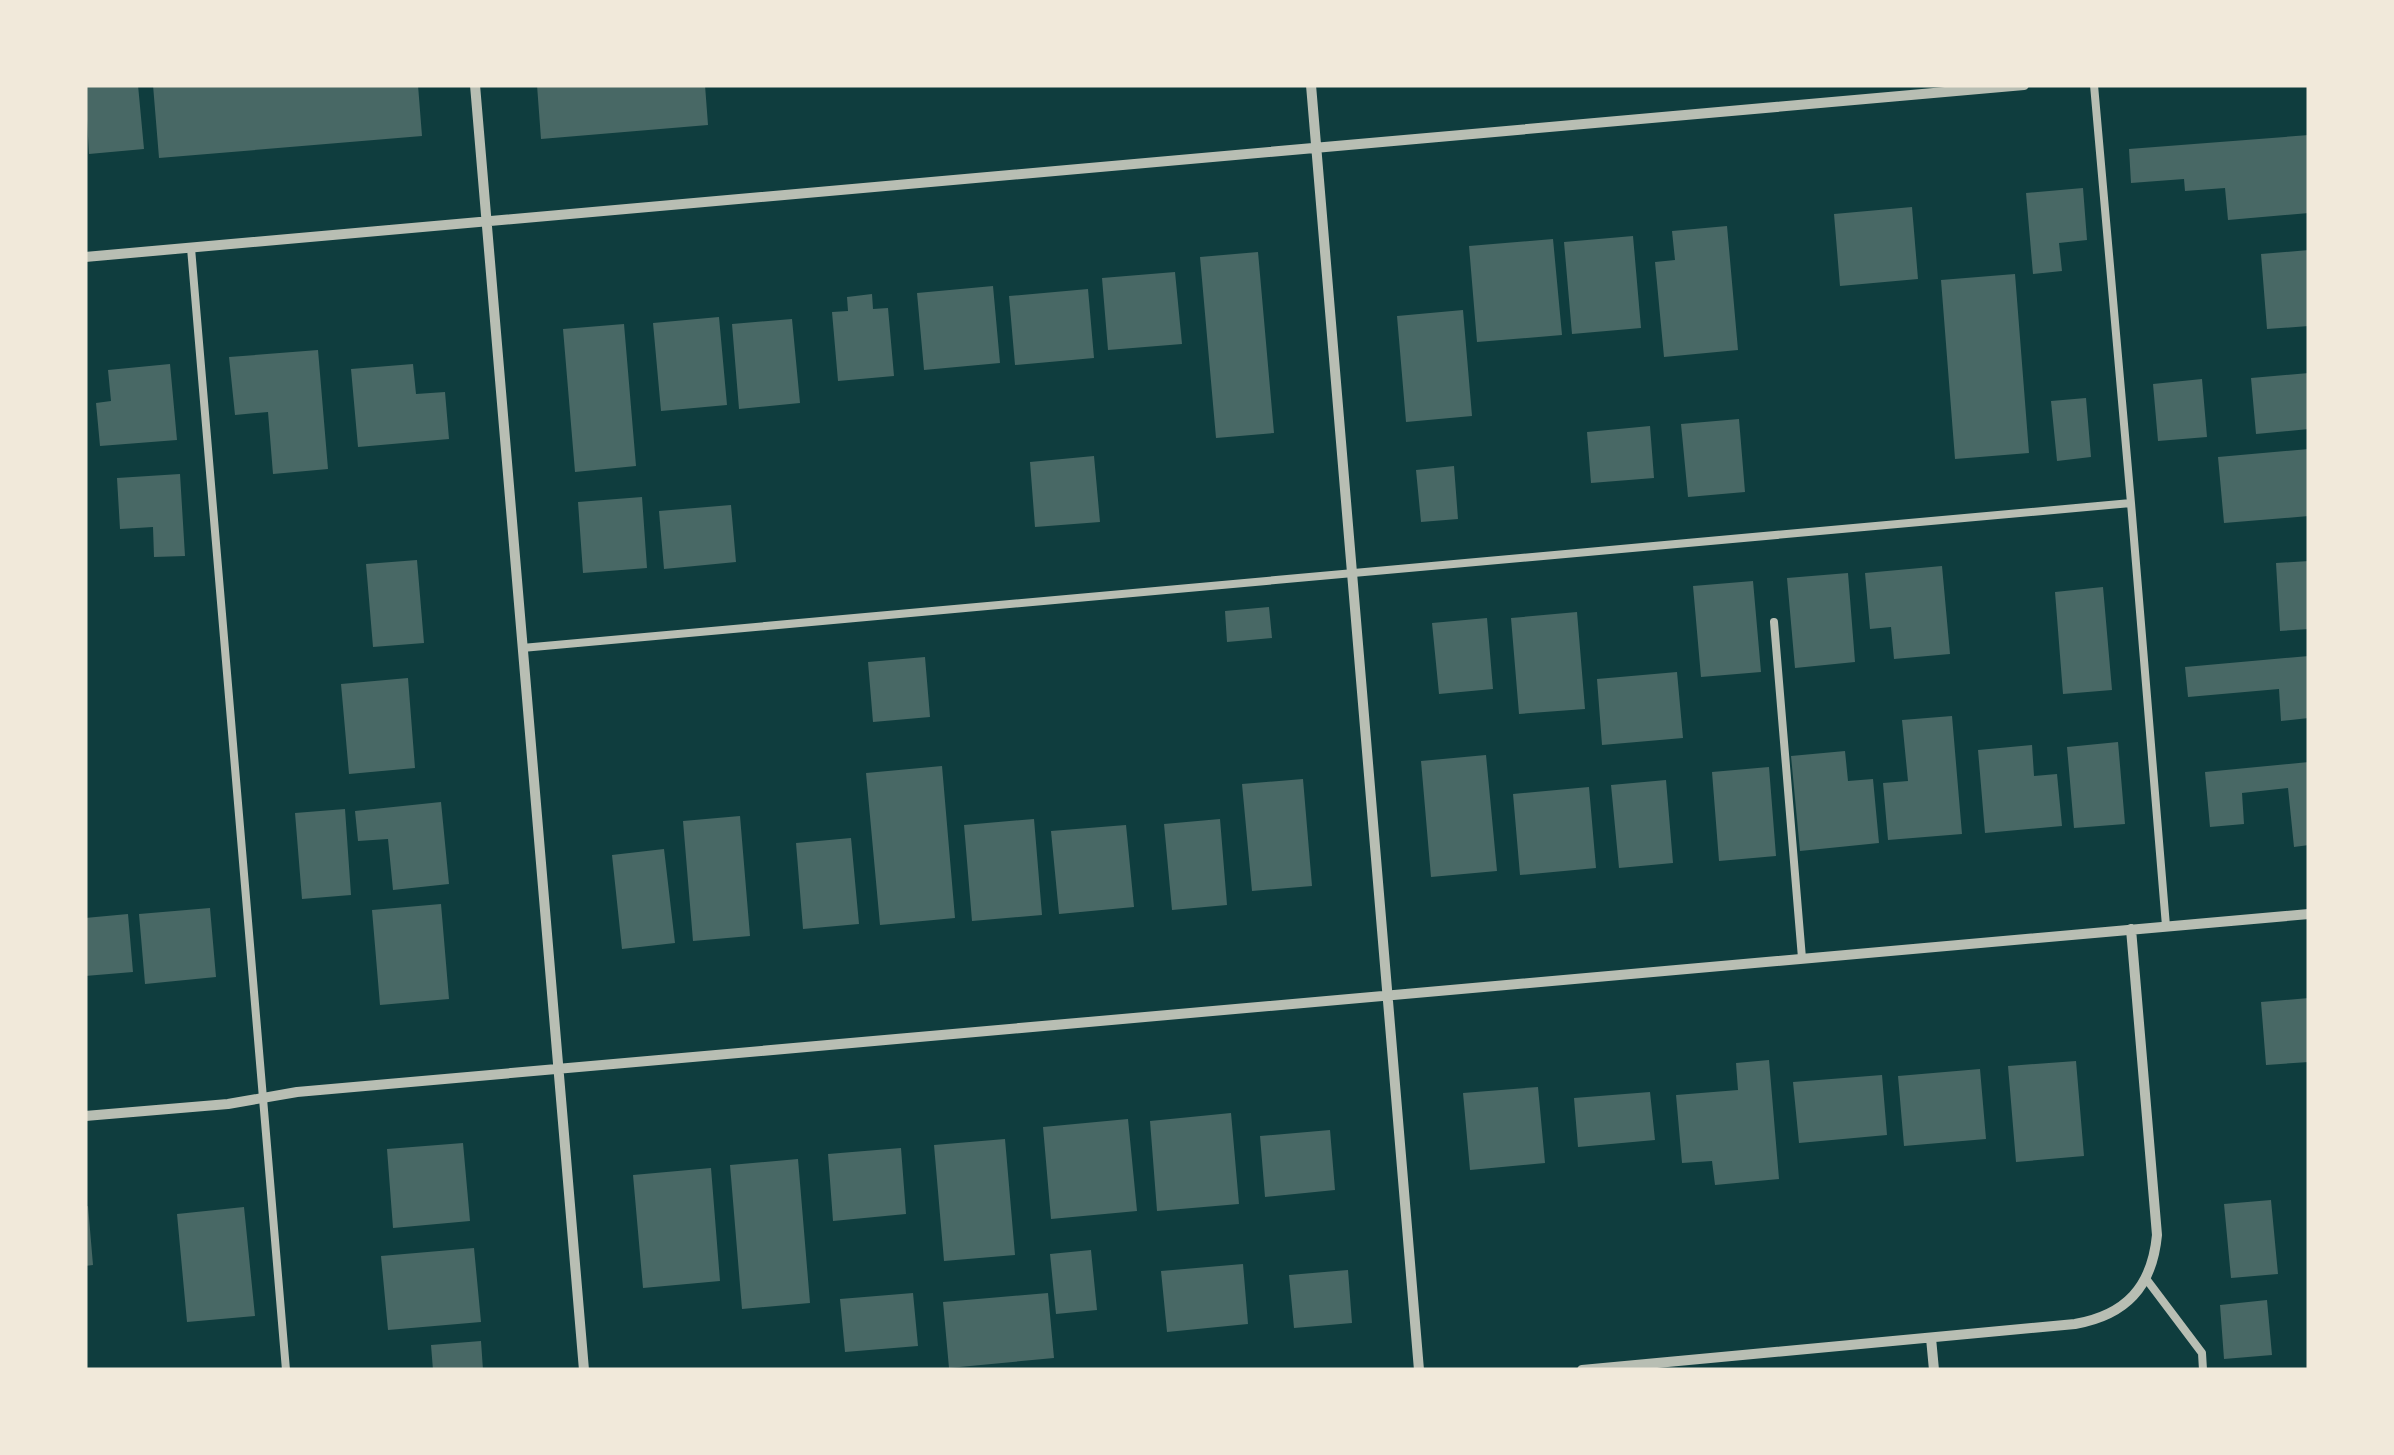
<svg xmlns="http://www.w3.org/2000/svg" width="2394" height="1455" font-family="Helvetica,sans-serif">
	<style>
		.building { fill: #486865 }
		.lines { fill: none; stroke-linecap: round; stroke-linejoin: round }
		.service { stroke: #b8beb3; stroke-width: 8 }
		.minor { stroke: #b8beb3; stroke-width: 10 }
	</style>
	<rect width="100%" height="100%" fill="#0f3d3e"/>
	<path class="building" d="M85,85H138L144,149L89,154Z
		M153,85H418L422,136L159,158Z
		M537,85H705L708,125L541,139Z
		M2309,135V213L2228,220L2225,188L2185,191L2184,179L2131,183L2129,149Z
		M2083,188L2087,240L2059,243L2062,271L2033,274L2026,193Z
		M1912,207L1918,279L1840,286L1834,214Z
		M1727,226L1738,350L1664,357L1655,262L1675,260L1672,231Z
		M1633,236L1641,328L1572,334L1564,242Z
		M1553,239L1562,335L1477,342L1469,246Z
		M2309,250V326L2267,329L2261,254Z
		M1258,252L1274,433L1216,438L1200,257Z
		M1175,272L1182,344L1108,350L1102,278Z
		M2015,274L2029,453L1955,459L1941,280Z
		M993,286L1000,363L924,370L917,293Z
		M1088,289L1094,358L1015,365L1009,296Z
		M872,294L873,309L888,308L894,376L838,381L832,312L848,311L847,297Z
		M1463,310L1472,416L1406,422L1397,316Z
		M719,317L727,405L661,411L653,323Z
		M792,319L800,403L739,409L732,324Z
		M624,324L636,466L575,472L563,329Z
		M318,350L328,469L273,474L268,412L235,415L229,357Z
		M170,364L177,440L100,446L96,403L111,401L108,370Z
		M413,364L416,394L445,392L449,439L358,447L351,369Z
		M2309,373V429L2256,434L2251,378Z
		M2202,379L2207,437L2158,441L2153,384Z
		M2086,398L2091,457L2057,461L2051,401Z
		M1739,419L1745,492L1688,497L1681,424Z
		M1650,426L1654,478L1591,483L1587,432Z
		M2309,449V516L2224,523L2218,457Z
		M1094,456L1100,522L1035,527L1030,462Z
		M1454,466L1458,519L1421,522L1416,470Z
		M180,474L185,556L154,557L153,527L120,529L117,478Z
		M642,497L647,568L583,573L578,502Z
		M731,505L736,562L664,569L659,511Z
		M417,560L424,643L373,647L366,564Z
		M2309,561V629L2280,631L2276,563Z
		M1942,566L1950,654L1894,659L1891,627L1870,629L1865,573Z
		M1848,573L1855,662L1795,668L1787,578Z
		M1753,581L1761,672L1701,677L1693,586Z
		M2103,587L2112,690L2063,694L2055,592Z
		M1269,607L1272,638L1227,642L1225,611Z
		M1577,612L1585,709L1519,714L1511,618Z
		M1487,618L1493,689L1439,694L1432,623Z
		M2309,656V718L2281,721L2279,689L2188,697L2185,667Z
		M925,657L930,717L873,722L868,662Z
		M1677,672L1683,738L1602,745L1597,679Z
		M408,678L415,768L349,774L341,684Z
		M1952,716L1962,834L1888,840L1883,783L1908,781L1902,720Z
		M2118,742L2125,824L2074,828L2067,747Z
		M2032,745L2034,776L2057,774L2062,826L1985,833L1978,750Z
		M1845,751L1848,781L1873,779L1879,843L1800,851L1791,756Z
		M1486,755L1497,871L1431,877L1421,761Z
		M2309,762V845L2294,847L2288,788L2242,793L2244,824L2210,827L2205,772Z
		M942,766L955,918L880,925L866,773Z
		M1769,767L1776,856L1719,861L1712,772Z
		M1303,779L1312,886L1252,891L1242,784Z
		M1666,780L1673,863L1619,868L1611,785Z
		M1589,787L1596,868L1520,875L1513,794Z
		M441,802L449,884L393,890L388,839L358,841L355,811Z
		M345,809L351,895L302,899L295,813Z
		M740,816L750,936L693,941L683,821Z
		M1034,819L1042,915L972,921L964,825Z
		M1220,819L1227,905L1172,910L1164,824Z
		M1126,825L1134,907L1059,914L1051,831Z
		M851,838L859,924L803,929L796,843Z
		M664,849L675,943L622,949L612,855Z
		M441,904L449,999L380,1005L372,910Z
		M210,908L216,977L145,984L139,914Z
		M128,914L133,972L85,976V918Z
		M2309,998V1062L2266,1065L2261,1002Z
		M1769,1060L1779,1179L1715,1185L1712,1161L1682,1163L1676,1095L1738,1090L1736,1063Z
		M2076,1061L2084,1156L2016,1162L2008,1066Z
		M1980,1069L1986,1139L1904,1146L1898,1076Z
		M1882,1075L1887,1135L1799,1143L1793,1082Z
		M1538,1087L1545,1163L1470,1170L1463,1093Z
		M1650,1092L1655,1140L1578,1147L1574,1098Z
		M1231,1113L1239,1204L1157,1211L1150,1121Z
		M1128,1119L1137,1211L1051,1219L1043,1127Z
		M1330,1130L1335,1190L1265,1197L1260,1136Z
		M1005,1139L1015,1255L944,1261L934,1145Z
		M463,1143L470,1221L393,1228L387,1149Z
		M901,1148L906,1214L833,1221L828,1154Z
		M798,1159L810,1303L742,1309L730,1165Z
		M711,1168L720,1281L643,1288L633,1175Z
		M2271,1200L2278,1274L2231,1278L2224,1204Z
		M88,1206L93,1265L85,1266V1207Z
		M244,1207L255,1316L187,1322L177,1214Z
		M474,1248L481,1322L388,1330L381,1256Z
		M1091,1250L1097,1310L1056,1314L1050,1254Z
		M1243,1264L1248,1324L1167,1332L1161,1271Z
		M1348,1270L1352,1323L1294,1328L1289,1275Z
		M913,1293L918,1346L845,1352L840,1299Z
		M1048,1293L1054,1358L949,1368L943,1302Z
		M2267,1300L2272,1355L2224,1359L2220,1305Z
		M481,1341L483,1370H433L431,1345Z"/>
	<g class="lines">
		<path class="service" d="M2094,85L2131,503
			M191,248L286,1370
			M1774,622L1802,958
			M522,648L2131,503L2166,926
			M2147,1280L2202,1353L2203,1370"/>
		<path class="minor" d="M475,85L584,1370
			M1311,85L1419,1370
			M85,257L2024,85
			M85,1116L228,1104L297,1092L2309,914
			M1931,1338L1934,1370
			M1582,1370L2075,1324C2126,1315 2152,1287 2157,1235L2131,929"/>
	</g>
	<rect width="2394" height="1455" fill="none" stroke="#f1e9da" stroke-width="175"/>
</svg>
